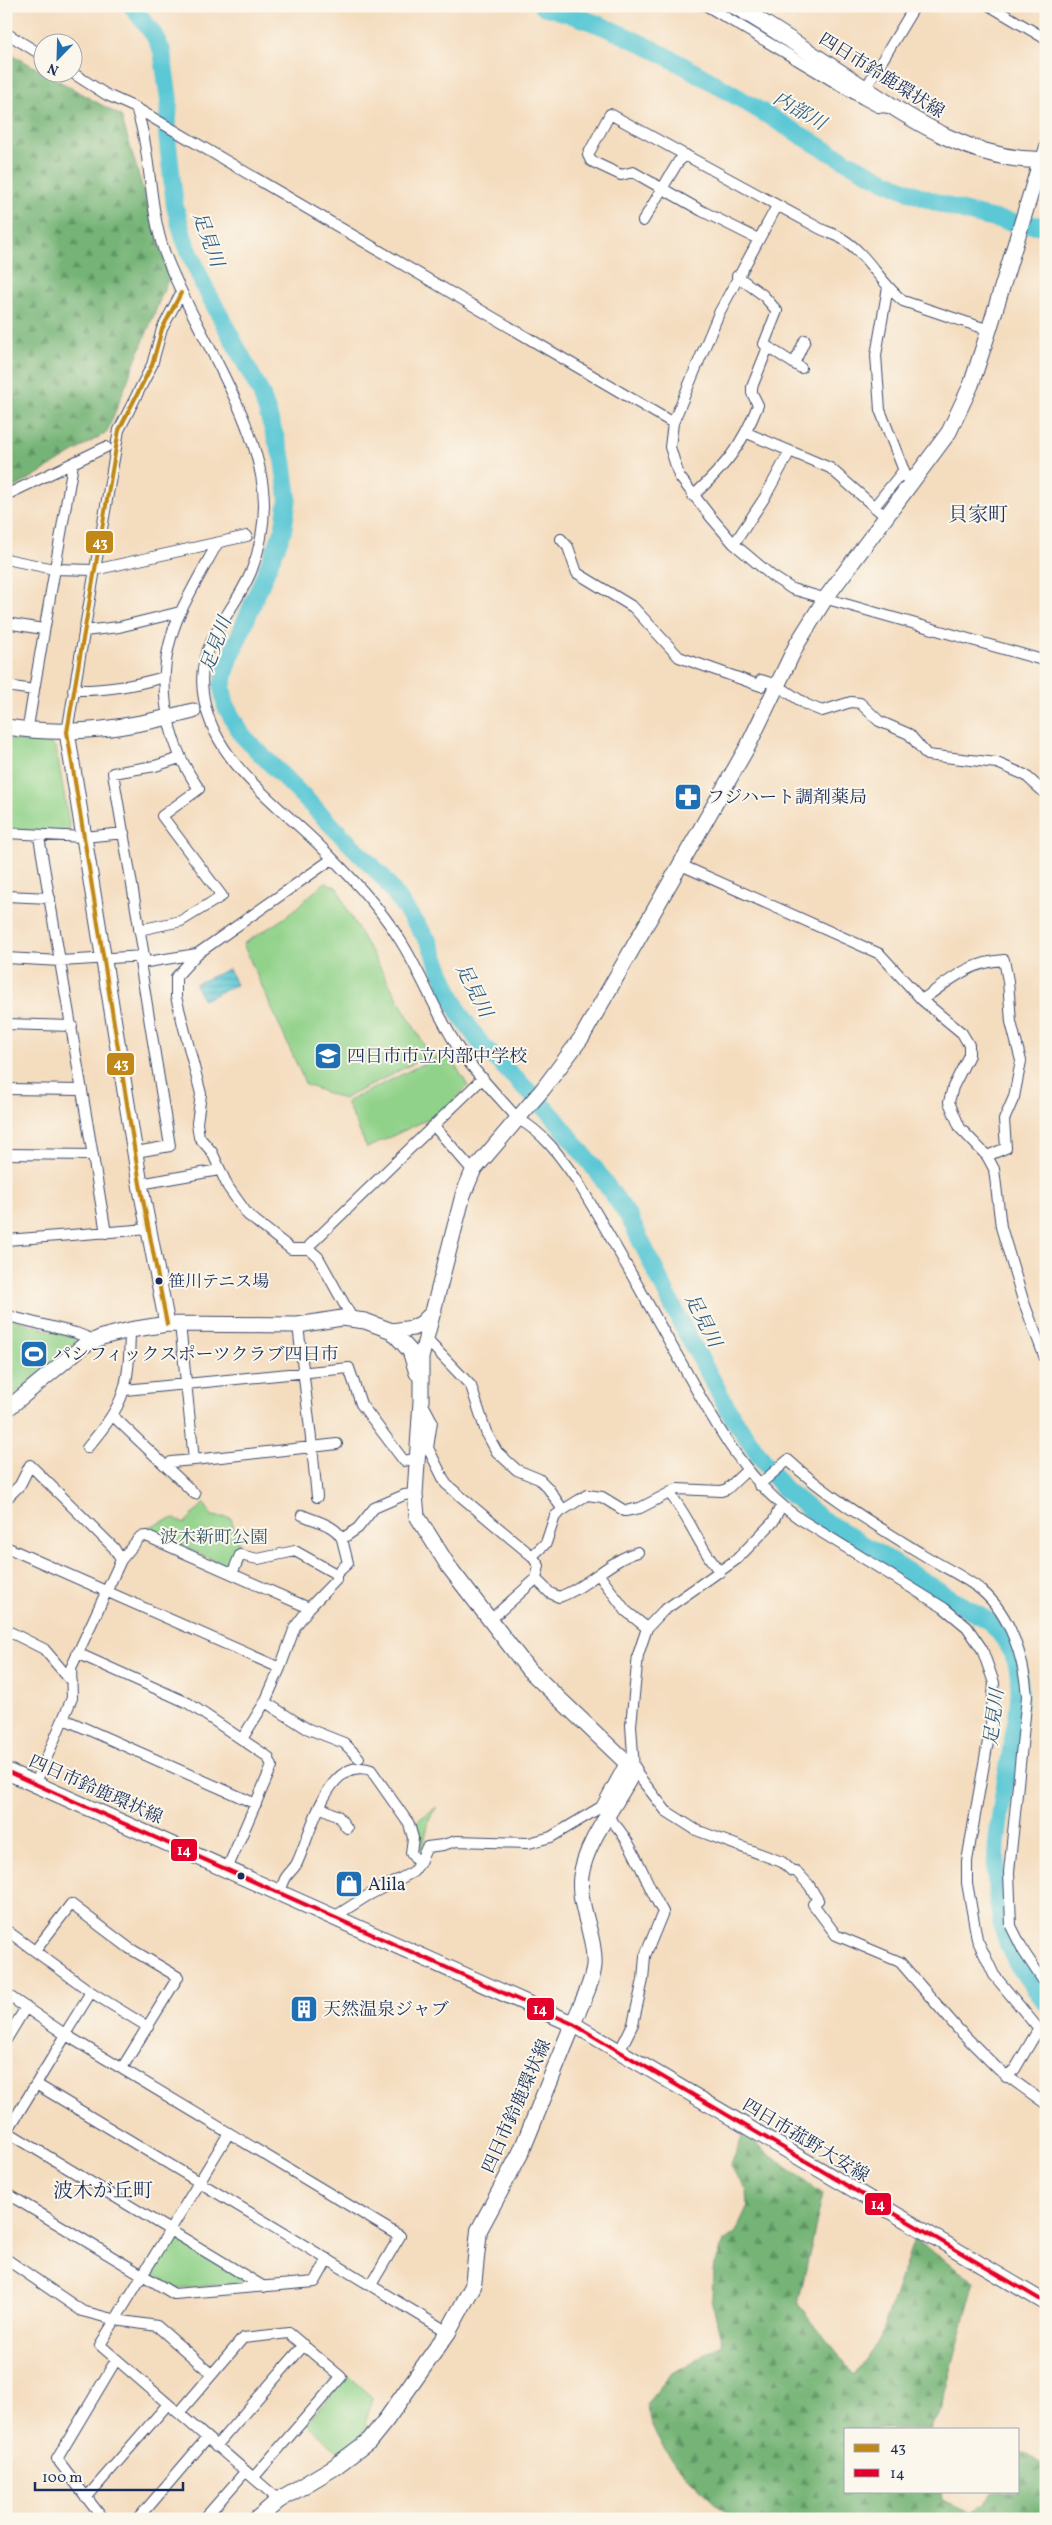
<svg xmlns="http://www.w3.org/2000/svg" width="1052" height="2525" font-family="Vollkorn,'Noto Serif JP',serif">
	<style>
		.green { fill: #91d28a; stroke: #568074 }
		.forest { fill: url(#forest-firs); stroke: #48726a }
		.water { fill: url(#water-rules); stroke: #3c7c9a }
		.lines { fill: none; stroke-linecap: round; stroke-linejoin: round }
		.river { stroke: #5cc8d5; stroke-width: 18 }
		.street-casing { stroke: #3c496c; stroke-width: 12 }
		.secondary-casing { stroke: #3c496c; stroke-width: 17 }
		.primary-casing { stroke: #3c496c; stroke-width: 18 }
		.street { stroke: #fff; stroke-width: 10 }
		.secondary { stroke: #fff; stroke-width: 15 }
		.primary { stroke: #fff; stroke-width: 16 }
		.bus-1-casing { stroke: #fbf7ec; stroke-width: 8 }
		.bus-2-casing { stroke: #fbf7ec; stroke-width: 8 }
		.bus-1 { stroke: #c08818; stroke-width: 4 }
		.bus-2 { stroke: #e4002b; stroke-width: 4 }
		.bus-dot { fill: #1b2f5e; stroke: #fbf7ec; stroke-width: 2 }
		.labels { text-anchor: middle; stroke-width: 4; stroke-linejoin: round; paint-order: stroke }
		.bus-label { font-size: 17px; fill: #1b2f5e; stroke: #fbf7ec; text-anchor: start }
		.street-label { font-size: 18px; fill: #1b2f5e; stroke: #fbf7ec }
		.poi-label { font-size: 18px; fill: #1b2f5e; stroke: #fbf7ec; text-anchor: start }
		.park-label { font-size: 18px; fill: #385869; stroke: #fbf7ec }
		.water-label { font-size: 19px; font-style: italic; fill: #2e5d82; stroke: #fbf7ec }
		.quarter-label { font-size: 20px; fill: #1b2f5e; stroke: #fbf7ec }
		.line-badge { stroke: #fbf7ec; stroke-width: 2 }
		.badge-label { font-size: 14px; text-anchor: middle; font-weight: bold; fill: #fff }
	</style>
	<defs>
		<pattern id="forest-firs" width="22" height="20" patternUnits="userSpaceOnUse" patternTransform="scale(1.25)"><rect width="22" height="20" fill="#74b476"/><path d="M5 1l3.5 6h-7zM16 11l3.5 6h-7z" fill="#5e9364"/></pattern>
		<pattern id="water-rules" width="6" height="5" patternUnits="userSpaceOnUse" patternTransform="scale(1.25)"><rect width="6" height="5" fill="#5cc8d5"/><path d="M0 2.5h6" fill="none" stroke="#4ba3b0"/></pattern>
	</defs>
	<rect width="100%" height="100%" fill="#fbf7ec"/>
	<filter id="ink" filterUnits="userSpaceOnUse"><feTurbulence type="fractalNoise" baseFrequency=".02" numOctaves="2"/><feDisplacementMap in="SourceGraphic" scale="10" xChannelSelector="R" yChannelSelector="G"/><feConvolveMatrix kernelMatrix="1 2 1 2 8 2 1 2 1" color-interpolation-filters="sRGB"/></filter>
	<filter id="wash" filterUnits="userSpaceOnUse"><feTurbulence type="fractalNoise" baseFrequency=".0096" numOctaves="4" result="noise"/><feDisplacementMap in="SourceGraphic" scale="20" xChannelSelector="R" yChannelSelector="G"/><feGaussianBlur stdDeviation="1.12" result="paint"/><feColorMatrix in="noise" values="0 0 0 0 0 0 0 0 0 0 0 0 0 0 0 0 0 1.4 0 .05"/><feComposite in="paint" operator="in"/></filter>
	<g filter="url(#wash)">
		<rect width="100%" height="100%" fill="#f4dcbe"/>
		<path class="green" d="M6,739L52,744L56,748L70,829L67,832H34L6,828Z
			M325,882L338,888L346,908L430,1055L343,1099L306,1085L243,944L286,917Z
			M447,1052L468,1086L441,1113L367,1148L346,1102Z
			M6,1317L80,1340L6,1401Z
			M204,1503L212,1516L231,1518L241,1550L232,1565L228,1566L146,1531L145,1528L174,1518L184,1524Z
			M437,1807L430,1817L422,1850L416,1848L414,1823Z
			M175,2237L243,2279L242,2283L176,2289L152,2275L151,2270L170,2238Z
			M348,2376L373,2398L365,2424L370,2429L341,2454L306,2424Z"/>
		<path class="forest" d="M6,51L121,116L169,277L107,432L16,487L6,488Z
			M743,2135L823,2194L798,2304L854,2375L880,2338L914,2239L975,2281L940,2411L932,2423V2429H846V2491H942L943,2500L972,2513L985,2504L992,2491H1018V2452L1028,2454L1040,2463L1046,2488L1043,2519H734C702,2490 649,2450 647,2403L671,2374L722,2345L712,2300L713,2270L724,2241L736,2232L748,2206L747,2191L730,2167Z"/>
		<path class="water" d="M229,969L236,985L203,1000L195,984Z"/>
		<g class="lines">
			<path class="river" d="M132,6L154,35L162,51L169,100L167,135L175,207L184,239L203,284L261,393L283,460L288,498L283,531L228,663L222,687L226,707L242,735L382,876L429,942L459,1013L481,1044L554,1117L595,1169L629,1217L683,1327L733,1418L782,1487L820,1518L990,1622C1001,1635 1011,1645 1016,1662C1024,1690 1016,1718 1012,1745C1001,1810 985,1874 1006,1939C1012,1960 1033,1986 1046,2003
				M542,6C722,52 855,214 1046,226"/>
		</g>
	</g>
	<g filter="url(#ink)">
		<g class="lines">
			<g class="street-casing">
				<path id="street" d="M707,6L863,99L878,107L891,108
					M990,6L1046,39
					M6,33L42,55
					M71,72L107,95L136,108L673,423
					M865,89L915,6
					M136,108C152,154 148,205 164,251C192,329 263,422 264,504C264,526 259,552 251,572C232,617 193,645 204,699C215,763 278,804 321,847C349,875 379,906 400,940C423,976 437,1017 461,1052C478,1076 499,1097 518,1119C543,1132 560,1156 576,1179C610,1235 642,1293 674,1350C709,1411 740,1478 800,1519L944,1608L967,1627L982,1649L994,1683L991,1724L967,1861V1883L977,1939L994,1975L1046,2038
					M1041,160L1046,143
					M777,206L719,313L673,423L670,447L679,476L710,516L734,544L772,576L792,589L1046,661
					M643,221L678,162L686,155
					M758,239L702,211L633,172L621,175L591,161L588,155L590,151L610,114L819,228C826,232 835,234 841,238C867,253 880,283 903,301L989,330
					M737,276L763,295L777,311L764,344L768,348
					M888,287L876,355L880,410L910,486
					M794,364L805,340
					M747,433L830,468L886,517
					M6,495L106,447
					M693,496C725,466 742,446 758,405L752,393V387L768,347L801,368
					M874,507L904,470
					M561,539L568,547L577,573L633,607L679,657L761,686
					M734,544L765,497L790,451
					M6,559L54,569L94,570L247,536
					M6,623L43,629
					M84,631L119,627L180,612
					M761,680L777,685L807,705L822,711L851,702L860,703L879,721L909,734L927,755L997,763L1025,775L1046,794
					M6,686L34,690L73,464
					M73,690C105,691 133,686 164,677
					M29,721L34,690
					M67,732L119,430L152,365L162,329L181,293
					M6,833L84,837L124,833
					M39,837L106,1233
					M332,859L197,954L176,977V997L201,1094L197,1123L199,1137L212,1152L228,1187L248,1215L291,1249H309L318,1257L352,1318
					M681,865L880,954L922,1000L962,1033L969,1045V1055L953,1087L949,1102L960,1128L987,1156L994,1169L1001,1227L1023,1300L1046,1361
					M6,896L50,898
					M139,930L181,921L222,896L162,816L199,789C162,736 153,671 181,611C192,588 205,566 217,544
					M6,958L61,961L144,956L113,773L155,766L180,758
					M147,962L197,954
					M922,1000C950,980 969,962 1004,960L1008,981L1011,1022L1021,1061L1014,1097L1004,1120L1006,1148L987,1156
					M6,1024L72,1026
					M6,1089L82,1090
					M434,1126L473,1171
					M136,1152L170,1146L139,956
					M6,1154L93,1155
					M140,1184L219,1170
					M6,1240L149,1229
					M309,1249L310,1245L483,1078
					M6,1313L12,1317L76,1333L94,1340
					M180,1324L194,1460L312,1447L298,1325
					M426,1339L471,1386L486,1432L497,1452L517,1470L539,1479L548,1488L563,1510L587,1495L602,1497L625,1511L640,1508L677,1489L721,1491L727,1489L747,1470
					M125,1390L349,1368L361,1404L404,1461L417,1458
					M422,1402L432,1421L428,1448L446,1484L532,1556L539,1566L536,1579L490,1620
					M113,1416L195,1494
					M87,1448C125,1403 129,1389 130,1330
					M171,1462L194,1460
					M759,1485L788,1460C828,1497 875,1525 922,1554C941,1566 964,1576 981,1590C1011,1615 1024,1659 1027,1696L1009,1872L1011,1926L1024,1952L1046,1985
					M670,1494C690,1518 700,1549 720,1572
					M317,1497L312,1447L337,1444
					M6,1499L20,1485L30,1465L114,1548L121,1560
					M781,1506L773,1522L737,1559L663,1611L647,1628L638,1655L631,1725L634,1770L666,1811L696,1830L782,1862L792,1871H796L809,1885L818,1900L813,1904L836,1935L900,1962L958,2029L999,2070L1046,2104
					M302,1515C315,1521 336,1525 342,1539
					M6,1547L280,1668
					M532,1556L546,1543L555,1516L563,1510
					M232,1574L240,1555L258,1559L295,1551L336,1574V1580L309,1608L295,1627L280,1668L265,1702L242,1739
					M336,1574L348,1563L342,1539L358,1528L374,1508L404,1495L415,1494
					M599,1575L626,1611L647,1628
					M536,1579L550,1593L559,1597C588,1587 609,1560 638,1552
					M6,1630L44,1649L72,1682
					M77,1653L188,1703L268,1757L272,1766L227,1869
					M265,1702L306,1728L344,1743L359,1758
					M64,1719L256,1804
					M35,1785L72,1698L71,1668L121,1560L140,1537L146,1536L309,1608
					M320,1807L338,1816L347,1828
					M608,1817C635,1843 644,1881 663,1912L645,1956L643,1980L633,2024L619,2052
					M419,1864L427,1847L443,1845L456,1841L529,1843L551,1837L601,1807L626,1761
					M280,1893C281,1888 283,1883 285,1879C288,1873 294,1869 297,1863C311,1834 327,1755 371,1770L409,1824L413,1838L411,1853L419,1864L413,1872L367,1896L334,1917
					M6,1930L91,1992L65,2034
					M35,1951L71,1904L129,1948L178,1977L122,2068
					M91,1992L148,2027
					M6,1994L66,2035L400,2236L371,2285
					M6,2040L26,2007
					M1006,2077L1015,2069L1038,2030
					M36,2084L448,2332
					M6,2131L264,2287
					M6,2133L66,2035
					M229,2133L100,2345L279,2500
					M6,2193L174,2294L315,2282L328,2259
					M6,2259L82,2311L116,2320L157,2326L212,2374
					M179,2413L243,2338L289,2333L341,2377L254,2477
					M216,2446L304,2345
					M86,2498L168,2404
					M103,2519L57,2459L116,2360
					M138,2519L207,2438
					M204,2519L245,2472"/>
			</g>
			<g class="secondary-casing">
				<path id="secondary" d="M1041,160L989,330L971,385L949,432L825,599L797,644L748,746L582,1037L543,1089L473,1171L463,1195L421,1358V1401L415,1494L417,1516L449,1567L528,1669L634,1770C618,1803 586,1840 581,1876C577,1906 596,1936 594,1966C592,1985 580,2006 573,2024L1046,2303
					M6,727C73,737 128,728 193,711
					M67,732L140,1184L167,1324
					M392,1331L410,1351L417,1373
					M6,1410L83,1346L102,1337L130,1330L167,1324L298,1325L342,1318L365,1321L392,1331L413,1328L422,1323L434,1311"/>
			</g>
			<g class="primary-casing">
				<path id="primary" d="M735,6C777,30 817,58 858,84C914,121 975,162 1046,160
					M6,1771L573,2024L521,2152L479,2230L473,2286L448,2332L386,2420L369,2441L333,2468L279,2500L257,2519"/>
			</g>
			<use href="#street" class="street"/>
			<use href="#secondary" class="secondary"/>
			<use href="#primary" class="primary"/>
			<g class="bus-1-casing">
				<path id="bus-1" d="M167,1324L140,1184L67,732L119,430L152,365L162,329L181,293"/>
			</g>
			<g class="bus-2-casing">
				<path id="bus-2" d="M6,1771L573,2024L1046,2303"/>
			</g>
			<use href="#bus-1" class="bus-1"/>
			<use href="#bus-2" class="bus-2"/>
		</g>
	</g>
	<defs>
		<g id="pharmacy-square" transform="scale(1.4375)"><rect x="-9" y="-9" width="18" height="18" rx="4" fill="#1f6fb2" stroke="#fbf7ec"/><path d="M-2-6h4v4h4v4h-4v4h-4v-4h-4v-4h4Z" fill="#fff"/></g>
		<g id="school-square" transform="scale(1.4375)"><rect x="-9" y="-9" width="18" height="18" rx="4" fill="#1f6fb2" stroke="#fbf7ec"/><path d="M0-5L7-2L0 1L-7-2ZM-4 1L0 2.5L4 1V4Q0 6-4 4Z" fill="#fff"/></g>
		<g id="stadium-square" transform="scale(1.4375)"><rect x="-9" y="-9" width="18" height="18" rx="4" fill="#1f6fb2" stroke="#fbf7ec"/><path d="M0-5a6.5 5 0 1 0 0 10a6.5 5 0 1 0 0-10ZM-3.5-1.8h7v3.6h-7Z" fill="#fff"/></g>
		<g id="shop-square" transform="scale(1.4375)"><rect x="-9" y="-9" width="18" height="18" rx="4" fill="#1f6fb2" stroke="#fbf7ec"/><path d="M-5-2.5h2.3a2.7 3.5 0 0 1 5.4 0H5L5.5 6h-11ZM-1.5-2.5h3a1.5 2.3 0 0 0-3 0Z" fill="#fff"/></g>
		<g id="building-square" transform="scale(1.4375)"><rect x="-9" y="-9" width="18" height="18" rx="4" fill="#1f6fb2" stroke="#fbf7ec"/><path d="M-4-6H4V6H1V3H-1V6H-4ZM-2.5-4.3h1.7v1.8h-1.7ZM.8-4.3h1.7v1.8H.8ZM-2.5-1h1.7V.8h-1.7ZM.8-1h1.7V.8H.8Z" fill="#fff"/></g>
	</defs>
	<g fill-rule="evenodd">
		<use href="#pharmacy-square" x="688" y="797"/>
		<use href="#school-square" x="328" y="1056"/>
		<use href="#stadium-square" x="34" y="1354"/>
		<use href="#shop-square" x="349" y="1884"/>
		<use href="#building-square" x="304" y="2009"/>
	</g>
	<g class="bus-dot">
		<circle cx="159" cy="1281" r="4.5"/>
		<circle cx="241" cy="1876" r="4.5"/>
	</g>
	<g class="labels">
		<g class="bus-label">
			<text x="168" y="1287">笹川テニス場</text>
		</g>
		<g class="street-label">
			<text transform="translate(882 75) rotate(32)" y="6">四日市鈴鹿環状線</text>
			<text transform="translate(96 1789) rotate(24)" y="6">四日市鈴鹿環状線</text>
			<text transform="translate(516 2106) rotate(-66)" y="6">四日市鈴鹿環状線</text>
			<text transform="translate(806 2140) rotate(31)" y="6">四日市菰野大安線</text>
		</g>
		<g class="poi-label">
			<text x="707" y="803">フジハート調剤薬局</text>
			<text x="347" y="1062">四日市市立内部中学校</text>
			<text x="53" y="1360">パシフィックスポーツクラブ四日市</text>
			<text x="368" y="1890">Alila</text>
			<text x="323" y="2015">天然温泉ジャブ</text>
		</g>
		<g class="park-label">
			<text x="214" y="1543">波木新町公園</text>
		</g>
		<g class="water-label">
			<text transform="translate(800 110) rotate(30)" y="7">内部川</text>
			<text transform="translate(209 239) rotate(70)" y="7">足見川</text>
			<text transform="translate(215 644) rotate(-70)" y="7">足見川</text>
			<text transform="translate(475 990) rotate(63)" y="7">足見川</text>
			<text transform="translate(704 1320) rotate(63)" y="7">足見川</text>
			<text transform="translate(993 1717) rotate(-83)" y="7">足見川</text>
		</g>
		<g class="quarter-label">
			<text x="978" y="521">貝家町</text>
			<text x="103" y="2197">波木が丘町</text>
		</g>
	</g>
	<g class="line-badge">
		<rect x="85" y="530" width="29" height="24" rx="5" fill="#c08818"/>
		<rect x="106" y="1052" width="29" height="24" rx="5" fill="#c08818"/>
		<rect x="170" y="1838" width="28" height="24" rx="5" fill="#e4002b"/>
		<rect x="526" y="1997" width="29" height="24" rx="5" fill="#e4002b"/>
		<rect x="864" y="2192" width="28" height="24" rx="5" fill="#e4002b"/>
	</g>
	<g class="badge-label">
		<text x="100" y="547">43</text>
		<text x="121" y="1068">43</text>
		<text x="184" y="1855">14</text>
		<text x="540" y="2014">14</text>
		<text x="878" y="2209">14</text>
	</g>
	<rect width="1052" height="2525" fill="none" stroke="#fbf7ec" stroke-width="25"/>
	<rect x="844" y="2428" width="175" height="65" fill="#fbf7ec" stroke="#a1a7b3"/>
	<rect x="854" y="2444" width="25" height="8" fill="#c08818" stroke="#a1a7b3"/>
	<text x="890" y="2452" font-size="15" fill="#1b2f5e">43</text>
	<rect x="854" y="2469" width="25" height="8" fill="#e4002b" stroke="#a1a7b3"/>
	<text x="890" y="2478" font-size="15" fill="#1b2f5e">14</text>
	<g transform="translate(58 58) rotate(203)"><circle r="24" fill="#fbf7ec" stroke="#a1a7b3"/>
	<path d="M0-4L9 19L0 12L-9 19Z" fill="#1f6fb2"/>
	<text y="-8" font-size="14" font-weight="bold" text-anchor="middle" fill="#1b2f5e">N</text>
	</g>
	<path d="M35 2482v8h148v-8" fill="none" stroke="#1b2f5e" stroke-width="2.5"/>
	<text x="42" y="2482" font-size="15" fill="#1b2f5e" stroke="#fbf7ec" stroke-width="4" paint-order="stroke">100 m</text>
</svg>
